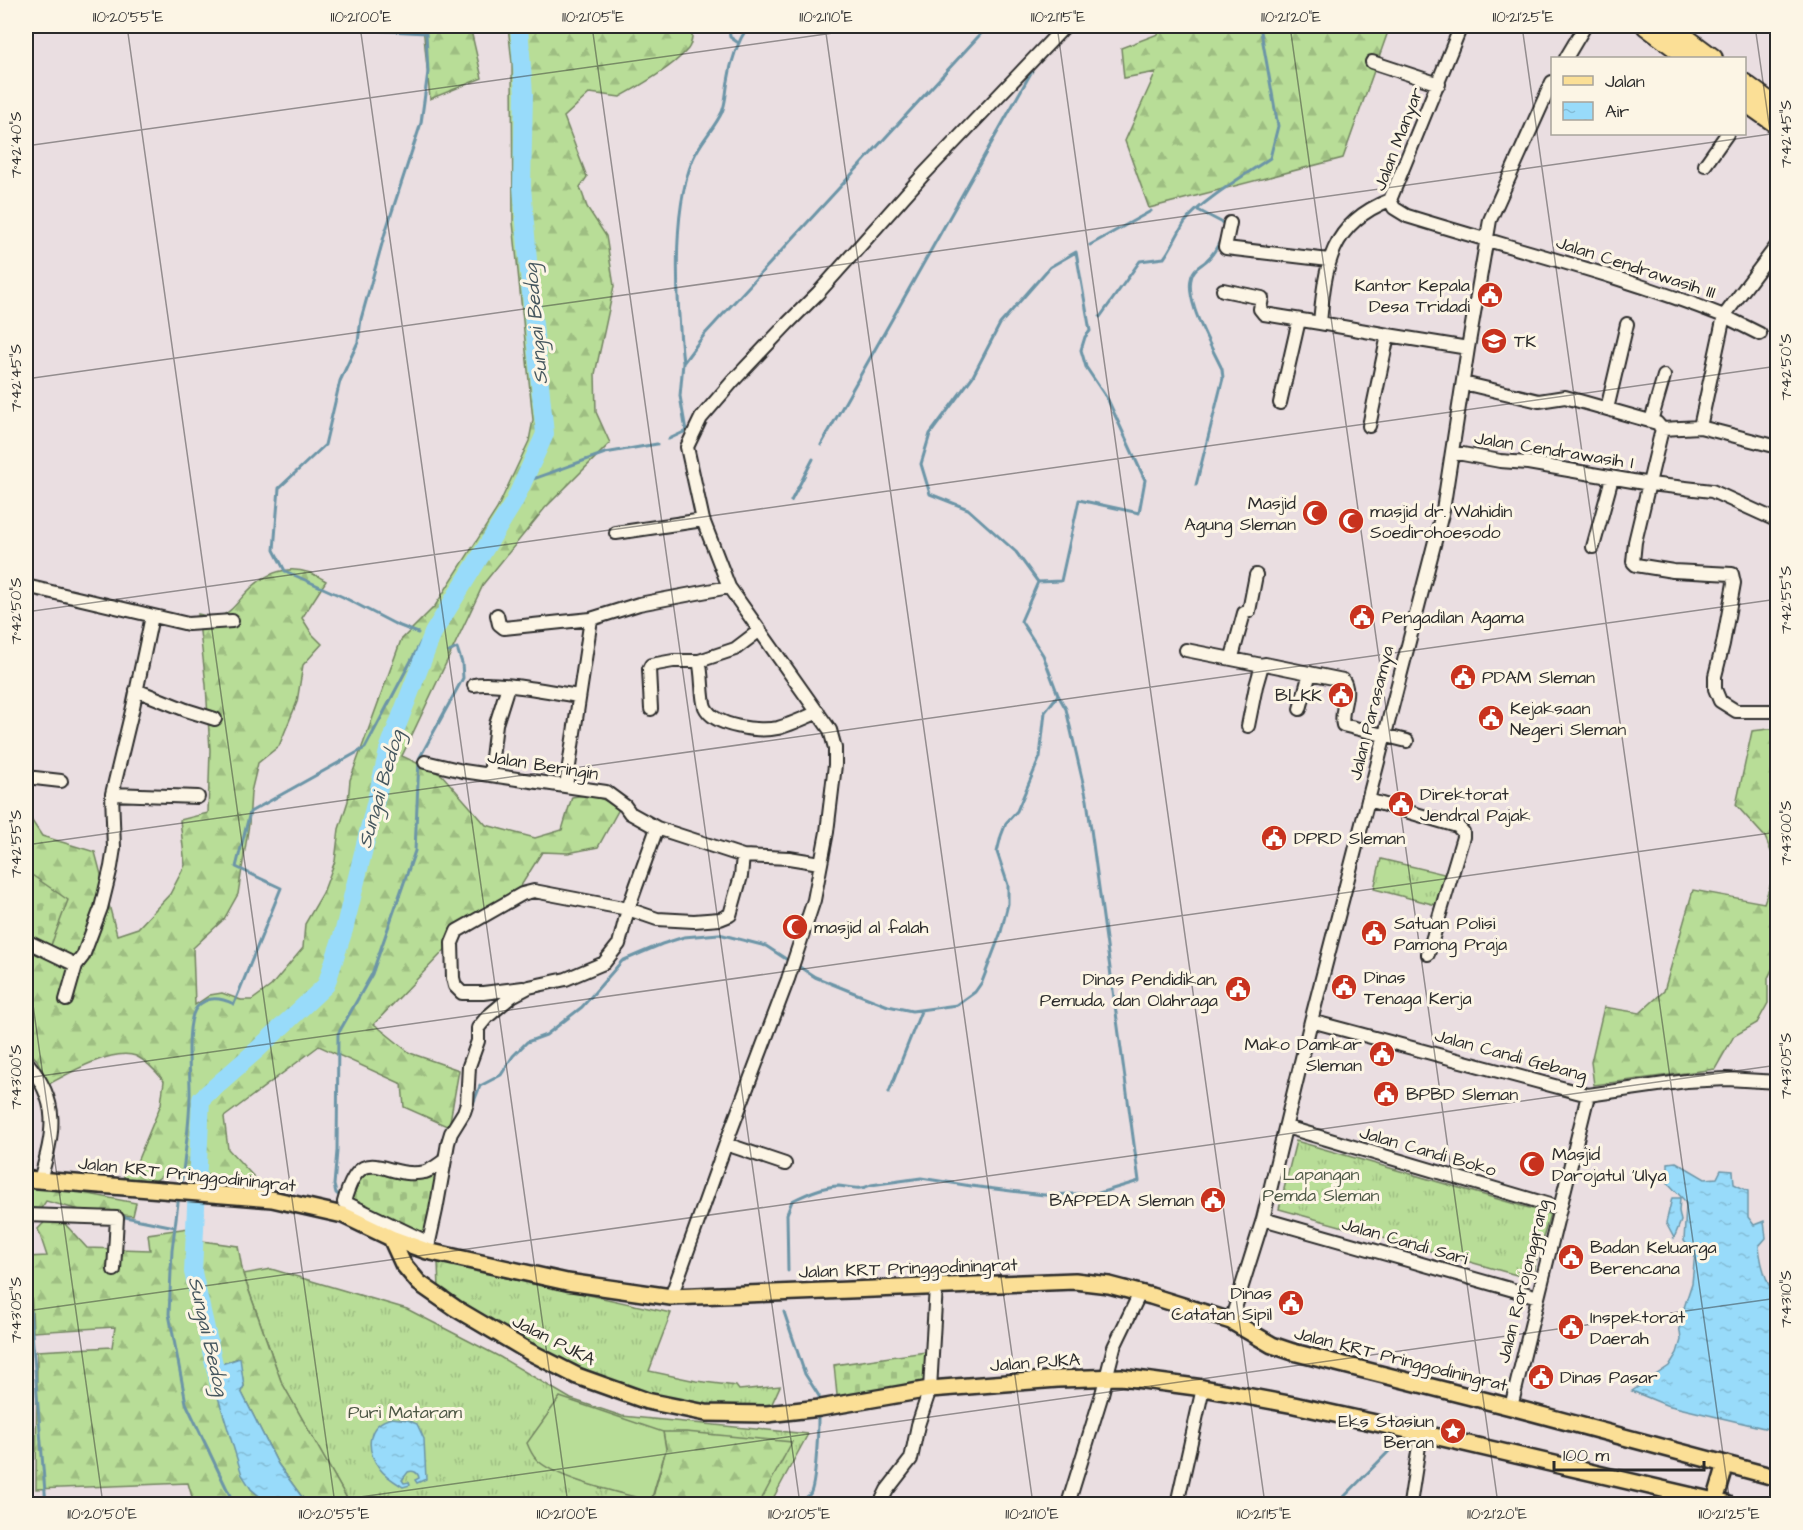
<svg xmlns="http://www.w3.org/2000/svg" width="1803" height="1530" font-family="'Architects Daughter',sans-serif">
	<style>
		.grass { fill: url(#grass-tufts); stroke: #728461; stroke-width: 1.5 }
		.forest { fill: url(#forest-firs); stroke: #728461; stroke-width: 1.5 }
		.cemetery { fill: url(#cemetery-stones); stroke: #728461; stroke-width: 1.5 }
		.garden { fill: #b8dd97; stroke: #728461; stroke-width: 1.5 }
		.water { fill: url(#water-ripples); stroke: #6c95a7; stroke-width: 1.5 }
		.lines { fill: none; stroke-linecap: round; stroke-linejoin: round }
		.stream { stroke: #6c95a7; stroke-width: 3 }
		.river { stroke: #98dbfa; stroke-width: 18 }
		.minor-casing { stroke: #2b2b2b; stroke-width: 16 }
		.major-casing { stroke: #2b2b2b; stroke-width: 20 }
		.highway-casing { stroke: #2b2b2b; stroke-width: 22 }
		.minor { stroke: #fcf5e5; stroke-width: 12 }
		.major { stroke: #fbdf96; stroke-width: 15 }
		.highway { stroke: #fbdf96; stroke-width: 18 }
		.ticks { fill: none; stroke: #2b2b2b; stroke-width: 1.5; stroke-opacity: 0.45 }
		.labels { text-anchor: middle; stroke-width: 6; stroke-linejoin: round; paint-order: stroke }
		.street-label { font-size: 18px; fill: #2b2b2b; stroke: #fcf5e5 }
		.poi-label { font-size: 18px; fill: #2b2b2b; stroke: #fcf5e5; text-anchor: start }
		.park-label { font-size: 18px; fill: #4e5846; stroke: #fcf5e5 }
		.water-label { font-size: 20px; font-style: italic; fill: #46575f; stroke: #fcf5e5 }
		.neatline { fill: none; stroke: #2b2b2b; stroke-width: 2 }
		.ticks-label { font-size: 15px; text-anchor: middle; fill: #2b2b2b }
	</style>
	<defs>
		<pattern id="grass-tufts" width="24" height="20" patternUnits="userSpaceOnUse" patternTransform="scale(1.5)"><rect width="24" height="20" fill="#b8dd97"/><path d="M3 7l-1-3M5 7V3M7 7l1-3M15 17l-1-3M17 17v-4M19 17l1-3" fill="none" stroke="#9ebe82"/></pattern>
		<pattern id="forest-firs" width="22" height="20" patternUnits="userSpaceOnUse" patternTransform="scale(1.5)"><rect width="22" height="20" fill="#b8dd97"/><path d="M5 1l3.5 6h-7zM16 11l3.5 6h-7z" fill="#9ebe82"/></pattern>
		<pattern id="cemetery-stones" width="16" height="16" patternUnits="userSpaceOnUse" patternTransform="scale(1.5)"><rect width="16" height="16" fill="#b8dd97"/><path d="M2 7V4a2 2 0 0 1 4 0v3zM10 15v-3a2 2 0 0 1 4 0v3z" fill="#9ebe82"/></pattern>
		<pattern id="water-ripples" width="26" height="14" patternUnits="userSpaceOnUse" patternTransform="scale(1.5)"><rect width="26" height="14" fill="#98dbfa"/><path d="M2 4q2-2 4 0t4 0M15 11q2-2 4 0t4 0" fill="none" stroke="#83bcd6"/></pattern>
	</defs>
	<rect width="100%" height="100%" fill="#eadee1"/>
	<filter id="ink" filterUnits="userSpaceOnUse"><feTurbulence type="fractalNoise" baseFrequency=".0167" numOctaves="2"/><feDisplacementMap in="SourceGraphic" scale="12" xChannelSelector="R" yChannelSelector="G"/><feConvolveMatrix kernelMatrix="1 2 1 2 8 2 1 2 1" color-interpolation-filters="sRGB"/></filter>
	<g filter="url(#ink)">
		<path class="grass" d="M1381,859L1444,874L1436,905L1374,889Z
			M1296,1141L1550,1214L1531,1279L1279,1209Z
			M438,1262L671,1313L649,1371L696,1381L736,1386L739,1390L780,1386L770,1408L713,1407L663,1399L622,1386L530,1345L439,1289Z
			M271,1269L407,1309L500,1357L571,1399L622,1416L808,1434L770,1504H350L281,1381L243,1274Z"/>
		<path class="forest" d="M423,26H470L482,78L430,99Z
			M508,26H692C693,32 692,44 688,49C673,67 641,85 620,97L590,93L564,117L587,177L580,187L587,207L606,236L614,286L595,374L596,412L610,443L545,508L484,583L402,756L442,775L486,825L535,838L562,830L572,797C593,793 603,798 619,809L598,847L568,853L542,852L519,889L485,908L374,1024L410,1053L459,1070L449,1127L404,1107L402,1084L319,1046L224,1117L228,1149L256,1179L167,1172L151,1184L125,1182L123,1171L136,1164L161,1104L164,1081C156,1071 148,1062 136,1056C113,1047 69,1073 49,1084L37,1060L26,1048V812L42,836L95,852L117,935L138,928L170,894L185,865L180,820L208,813L210,750L206,685L198,614C204,615 212,618 217,617C230,615 238,601 246,593C269,568 297,562 326,581L302,618L312,634L322,644L303,665L297,702L279,746L258,763L251,792L249,824L238,894L224,919L193,948L195,1005L210,995L222,993L241,1000H252L271,986L303,948L305,924L323,893L335,861L339,829L348,801L350,780L401,640L435,606L497,509L529,441L533,420L513,222L512,63Z
			M1161,26H1390L1343,158L1149,208L1125,141L1156,72L1124,78L1121,48L1158,34Z
			M1777,728L1778,957L1768,978V1003L1757,1023L1734,1036L1715,1069L1594,1085L1591,1062L1604,1007L1640,1013L1664,991L1693,890L1764,903L1777,866L1765,837L1736,805L1752,731Z
			M26,1186L78,1192L136,1203L133,1216L80,1210L46,1201L40,1210L26,1209Z
			M54,1212L87,1248L150,1250L148,1234L195,1227V1240L238,1246L243,1274L281,1381L350,1504H307L278,1464L241,1391L244,1386L239,1358L209,1368L251,1489L269,1504H194L188,1483L36,1489L37,1351L112,1347L115,1327L33,1332L31,1290H26V1257L47,1256L38,1229Z
			M663,1432H686L792,1442L759,1504H651L666,1449Z"/>
		<path class="cemetery" d="M26,871L68,900L50,948L26,936Z
			M445,1160L429,1241L347,1203L360,1170L414,1173Z
			M932,1351L930,1389L838,1405L834,1365Z"/>
		<path class="garden" d="M560,1397L663,1432L666,1449L651,1501C623,1494 555,1479 536,1459C532,1455 529,1448 527,1443Z"/>
		<path class="water" d="M1676,1162L1705,1179L1717,1178L1721,1170L1733,1171L1734,1184L1748,1191V1217L1754,1225L1764,1221L1766,1238L1759,1246C1761,1267 1766,1283 1777,1300V1431L1666,1405L1632,1391L1669,1366L1677,1353L1681,1340L1679,1323L1692,1283L1695,1253L1684,1241L1686,1206L1685,1201L1668,1183V1163Z
			M1672,1198H1680L1679,1211L1681,1221L1674,1238L1666,1223Z
			M240,1358L244,1386L241,1391L278,1464L307,1504H269L251,1489L242,1475L209,1368Z
			M392,1418L408,1420L417,1424L424,1439L426,1479L417,1483L415,1480L419,1478C418,1472 413,1470 408,1472L402,1480L404,1483L409,1482L410,1485L403,1487C395,1482 385,1476 380,1469C365,1450 366,1424 392,1418Z"/>
		<g class="lines">
			<path class="stream" d="M294,26L426,33L428,72L421,123L385,233L361,319L358,342L340,381L325,445L279,488L274,550L285,571L343,597L395,624L418,633
				M729,26L730,37L737,42
				M1049,32L1051,26
				M1198,210L1223,223L1224,228
				M1090,245L1151,211
				M1100,317L1140,261L1164,258C1172,247 1177,234 1185,222C1201,201 1247,174 1270,158L1278,126L1260,26
				M683,363C677,306 671,212 693,159C700,142 714,129 722,112C726,103 726,91 728,81C731,60 737,43 748,26
				M669,439L686,431L680,396L683,363L704,335L988,26
				M821,445L1032,71
				M522,483L605,453L657,444
				M1196,485L1223,378L1222,369C1212,347 1178,291 1195,270C1198,266 1203,264 1206,261C1213,255 1218,246 1221,238
				M791,501L813,459
				M795,964L815,977L852,992L888,1006L912,1011L957,1005L975,992L982,982L1001,932L1008,904V885L997,852L1001,836L1006,823L1017,811L1040,757L1045,712L1058,695
				M889,1092L921,1011
				M469,1114L480,1086L501,1075L513,1056L527,1042L546,1035L582,1007L622,961L662,944L684,937L719,934L766,946L789,961
				M454,1143L459,1130
				M181,1186C185,1157 189,1127 190,1098C191,1078 184,1022 197,1007C208,995 221,998 234,1004L281,888L236,867L250,812L365,748L421,642
				M179,1195L172,1250L169,1314L186,1403L234,1504
				M340,1196L336,1193L334,1185L337,1151L338,1034L372,974L415,851L419,759L463,678L462,663L457,648L449,652
				M26,1209H36
				M120,1216L175,1227
				M26,1259L46,1504
				M788,1271L787,1214L792,1201C806,1194 823,1186 839,1186C851,1187 859,1191 871,1185L921,1178L971,1186L1044,1195L1099,1193L1139,1181L1087,800L1066,709L1058,695L1043,655L1021,621L1038,582L1016,552L968,509L930,494L921,464L930,434L973,376L1000,324L1050,267L1076,252L1090,331L1085,337L1081,350L1086,367L1108,400L1145,480L1139,513L1079,500L1061,581L1038,582
				M784,1312L805,1374L819,1396V1399
				M794,1504C800,1501 806,1499 810,1494C816,1485 818,1431 818,1418
				M1337,1504L1398,1442"/>
			<path class="river" d="M220,1390L193,1272L201,1099L258,1049L326,985L344,930L389,747L433,633L514,502L545,434L530,284L522,186L524,94L519,26"/>
			<g class="minor-casing">
				<path id="minor" d="M1461,26L1390,200L1394,208L1407,216C1513,249 1621,275 1724,316L1778,244
					M1566,58L1585,26
					M1372,62L1439,84
					M1705,165L1727,134
					M1230,223L1225,247L1226,248L1329,260
					M1223,290L1262,298L1260,309L1264,314L1320,323
					M1388,335L1320,323C1325,266 1330,223 1390,200
					M1463,383L1539,401L1565,397L1657,423L1662,429L1700,427L1778,447
					M1280,403L1299,320
					M1607,409L1627,324
					M1651,421L1664,376
					M1369,426L1388,335L1468,348
					M1700,427L1724,316L1760,334
					M1662,429L1635,542L1633,562L1636,565L1673,571L1732,574L1734,583L1723,644L1715,676V689L1720,701L1736,711H1778
					M1452,452L1500,461L1528,463L1650,484L1712,491L1778,521
					M616,533L703,520
					M1593,547L1612,478
					M26,586L188,624L232,621
					M497,615L499,624L504,628L591,619
					M760,630L735,649L699,661C703,674 701,696 705,707C714,727 760,732 778,728C792,724 805,718 818,712
					M1186,650L1262,665
					M1232,657L1244,613L1249,611L1256,575
					M474,685C493,680 556,693 579,696
					M136,690L186,710L215,719
					M651,709L649,669L651,665L673,661H699
					M1300,709L1310,673
					M1248,726L1256,686L1262,665L1265,664L1343,680C1352,692 1339,711 1343,725L1407,741
					M425,762L463,771L606,792L625,806L630,813L657,828L743,856L789,858L820,863
					M490,775L496,724L508,686
					M26,777L61,781
					M566,786L591,619L639,604L729,587
					M112,794L198,797
					M1368,800L1457,826L1463,832V837L1428,954
					M26,941L76,965L83,956L101,908L111,867L114,848L112,794L133,707L152,616
					M523,988L483,993H462L455,986L453,978L452,943L457,931L522,894L534,891L628,909L657,919L694,921L720,919L730,915L741,876L743,856
					M66,1000L76,965
					M1311,1021L1588,1095L1686,1081L1727,1079L1778,1082
					M26,1061C61,1103 54,1131 40,1180
					M1286,1127L1560,1208
					M726,1144L785,1164
					M26,1215L117,1218L114,1270
					M1263,1219L1538,1297
					M429,1243L344,1202C362,1137 385,1181 425,1172C432,1170 439,1164 445,1160
					M427,1251L436,1210L448,1143L451,1133L464,1112L467,1103L469,1066L478,1041V1028L487,1017L512,996L529,987L566,979L604,963L619,944L628,909L657,828
					M671,1297L725,1146L788,979L814,900L827,832L835,765V748L830,730L729,587L703,520L687,447L701,418L733,381L787,324L818,293L924,174L1065,26
					M1231,1321L1263,1219L1311,1021L1443,510L1468,348L1490,220L1552,82
					M1511,1407L1588,1095
					M880,1504L887,1490L911,1459L918,1425L930,1389L936,1286
					M1068,1504L1102,1394L1114,1347L1140,1293
					M1177,1504L1203,1388
					M1410,1504L1421,1433"/>
			</g>
			<g class="major-casing">
				<path id="major" d="M26,1179L272,1199L343,1215L391,1238L427,1251L567,1282L671,1297L1075,1281L1109,1285L1151,1296L1231,1321L1272,1345L1293,1352L1511,1407L1778,1478
					M391,1238L403,1264L419,1283L455,1308L528,1351L577,1376L647,1401L706,1413L767,1414L820,1408L930,1389L1058,1379L1121,1377L1203,1388L1294,1405L1421,1433L1727,1504
					M1715,1501L1726,1464"/>
			</g>
			<g class="highway-casing">
				<path id="highway" d="M1646,26L1689,58
					M1670,26L1713,58
					M1744,83L1778,108
					M1744,101L1778,125"/>
			</g>
			<use href="#minor" class="minor"/>
			<use href="#major" class="major"/>
			<use href="#highway" class="highway"/>
		</g>
	</g>
	<path class="ticks" d="M127,26L335,1504M360,26L568,1504M592,26L800,1504M825,26L1033,1504M1057,26L1265,1504M1290,26L1498,1504M1522,26L1730,1504M1755,26L1778,187M26,146L883,26M26,379L1778,133M26,612L1778,366M26,845L1778,599M26,955L103,1504M26,1078L1778,832M26,1311L1778,1065M310,1504L1778,1298"/>
	<defs>
		<g id="civic-disc" transform="scale(1.35)"><circle r="9.5" fill="#c8321e" stroke="#fcf5e5"/><path d="M-.6-6.5H3V-4.5H.6V-3L4-1V1h2V6H-6V1h2V-1L-.6-3ZM-1.2 2.5V6h2.4V2.5Z" fill="#fff"/></g>
		<g id="school-disc" transform="scale(1.35)"><circle r="9.5" fill="#c8321e" stroke="#fcf5e5"/><path d="M0-5L7-2L0 1L-7-2ZM-4 1L0 2.5L4 1V4Q0 6-4 4Z" fill="#fff"/></g>
		<g id="mosque-disc" transform="scale(1.35)"><circle r="9.5" fill="#c8321e" stroke="#fcf5e5"/><path d="M3.5-4.9A6 6 0 1 0 3.5 4.9A5 5 0 1 1 3.5-4.9Z" fill="#fff"/></g>
		<g id="sight-disc" transform="scale(1.35)"><circle r="9.5" fill="#c8321e" stroke="#fcf5e5"/><path d="M0-6L1.8-2.2L6-1.7L2.9 1.2L3.7 5.4L0 3.3L-3.7 5.4L-2.9 1.2L-6-1.7L-1.8-2.2Z" fill="#fff"/></g>
	</defs>
	<g fill-rule="evenodd">
		<use href="#civic-disc" x="1490" y="295"/>
		<use href="#school-disc" x="1494" y="341"/>
		<use href="#mosque-disc" x="1315" y="513"/>
		<use href="#mosque-disc" x="1351" y="521"/>
		<use href="#civic-disc" x="1362" y="617"/>
		<use href="#civic-disc" x="1463" y="677"/>
		<use href="#civic-disc" x="1341" y="695"/>
		<use href="#civic-disc" x="1491" y="718"/>
		<use href="#civic-disc" x="1401" y="804"/>
		<use href="#civic-disc" x="1274" y="838"/>
		<use href="#mosque-disc" x="795" y="927"/>
		<use href="#civic-disc" x="1374" y="933"/>
		<use href="#civic-disc" x="1344" y="987"/>
		<use href="#civic-disc" x="1238" y="989"/>
		<use href="#civic-disc" x="1382" y="1054"/>
		<use href="#civic-disc" x="1386" y="1094"/>
		<use href="#mosque-disc" x="1532" y="1164"/>
		<use href="#civic-disc" x="1213" y="1200"/>
		<use href="#civic-disc" x="1571" y="1257"/>
		<use href="#civic-disc" x="1291" y="1303"/>
		<use href="#civic-disc" x="1571" y="1327"/>
		<use href="#civic-disc" x="1541" y="1377"/>
		<use href="#sight-disc" x="1453" y="1431"/>
	</g>
	<g class="labels">
		<g class="street-label">
			<text transform="translate(1398 139) rotate(-69)" y="6">Jalan Manyar</text>
			<text transform="translate(1636 267) rotate(18)" y="6">Jalan Cendrawasih III</text>
			<text transform="translate(1554 450) rotate(9)" y="6">Jalan Cendrawasih I</text>
			<text transform="translate(1371 713) rotate(-76)" y="6">Jalan Parasamya</text>
			<text transform="translate(543 765) rotate(9)" y="6">Jalan Beringin</text>
			<text transform="translate(1511 1055) rotate(15)" y="6">Jalan Candi Gebang</text>
			<text transform="translate(1428 1151) rotate(16)" y="6">Jalan Candi Boko</text>
			<text transform="translate(187 1174) rotate(6)" y="6">Jalan KRT Pringgodiningrat</text>
			<text transform="translate(1405 1241) rotate(16)" y="6">Jalan Candi Sari</text>
			<text transform="translate(908 1268) rotate(-2)" y="6">Jalan KRT Pringgodiningrat</text>
			<text transform="translate(1523 1281) rotate(-76)" y="6">Jalan Rorojonggrang</text>
			<text transform="translate(554 1340) rotate(27)" y="6">Jalan PJKA</text>
			<text transform="translate(1401 1359) rotate(14)" y="6">Jalan KRT Pringgodiningrat</text>
			<text transform="translate(1035 1362) rotate(-4)" y="6">Jalan PJKA</text>
		</g>
		<g class="poi-label">
			<text x="1470" y="291" text-anchor="end">Kantor Kepala<tspan x="1470" dy="21">Desa Tridadi</tspan></text>
			<text x="1514" y="347">TK</text>
			<text x="1296" y="509" text-anchor="end">Masjid<tspan x="1296" dy="21">Agung Sleman</tspan></text>
			<text x="1370" y="517">masjid dr. Wahidin<tspan x="1370" dy="21">Soedirohoesodo</tspan></text>
			<text x="1382" y="623">Pengadilan Agama</text>
			<text x="1482" y="683">PDAM Sleman</text>
			<text x="1322" y="701" text-anchor="end">BLKK</text>
			<text x="1510" y="714">Kejaksaan<tspan x="1510" dy="21">Negeri Sleman</tspan></text>
			<text x="1420" y="800">Direktorat<tspan x="1420" dy="21">Jendral Pajak</tspan></text>
			<text x="1294" y="844">DPRD Sleman</text>
			<text x="1394" y="929">Satuan Polisi<tspan x="1394" dy="21">Pamong Praja</tspan></text>
			<text x="814" y="933">masjid al falah</text>
			<text x="1364" y="983">Dinas<tspan x="1364" dy="21">Tenaga Kerja</tspan></text>
			<text x="1218" y="985" text-anchor="end">Dinas Pendidikan,<tspan x="1218" dy="21">Pemuda, dan Olahraga</tspan></text>
			<text x="1362" y="1050" text-anchor="end">Mako Damkar<tspan x="1362" dy="21">Sleman</tspan></text>
			<text x="1406" y="1100">BPBD Sleman</text>
			<text x="1552" y="1160">Masjid<tspan x="1552" dy="21">Darojatul 'Ulya</tspan></text>
			<text x="1194" y="1206" text-anchor="end">BAPPEDA Sleman</text>
			<text x="1590" y="1253">Badan Keluarga<tspan x="1590" dy="21">Berencana</tspan></text>
			<text x="1272" y="1299" text-anchor="end">Dinas<tspan x="1272" dy="21">Catatan Sipil</tspan></text>
			<text x="1590" y="1323">Inspektorat<tspan x="1590" dy="21">Daerah</tspan></text>
			<text x="1560" y="1383">Dinas Pasar</text>
			<text x="1434" y="1427" text-anchor="end">Eks Stasiun<tspan x="1434" dy="21">Beran</tspan></text>
		</g>
		<g class="park-label">
			<text x="1321" y="1180">Lapangan<tspan x="1321" dy="21">Pemda Sleman</tspan></text>
			<text x="405" y="1418">Puri Mataram</text>
		</g>
		<g class="water-label">
			<text transform="translate(535 324) rotate(-95)" y="7">Sungai Bedog</text>
			<text transform="translate(380 789) rotate(-74)" y="7">Sungai Bedog</text>
			<text transform="translate(209 1336) rotate(77)" y="7">Sungai Bedog</text>
		</g>
	</g>
	<rect width="1803" height="1530" fill="none" stroke="#fcf5e5" stroke-width="66"/>
	<rect x="1551" y="57" width="195" height="78" fill="#fcf5e5" stroke="#a8a49b" stroke-width="1.5"/>
	<rect x="1563" y="76" width="30" height="9" fill="#fbdf96" stroke="#a8a49b" stroke-width="1.5"/>
	<text x="1605" y="87" font-size="18" fill="#2b2b2b">Jalan</text>
	<rect x="1563" y="102" width="30" height="18" fill="url(#water-ripples)" stroke="#a8a49b" stroke-width="1.5"/>
	<text x="1605" y="117" font-size="18" fill="#2b2b2b">Air</text>
	<path d="M1554 1461v9h150v-9" fill="none" stroke="#2b2b2b" stroke-width="3"/>
	<text x="1563" y="1461" font-size="18" fill="#2b2b2b" stroke="#fcf5e5" stroke-width="4.5" paint-order="stroke">100 m</text>
	<rect x="33" y="33" width="1737" height="1464" class="neatline"/>
	<g class="ticks-label">
		<text x="128" y="22">110°20'55"E</text>
		<text x="361" y="22">110°21'00"E</text>
		<text x="593" y="22">110°21'05"E</text>
		<text x="826" y="22">110°21'10"E</text>
		<text x="1058" y="22">110°21'15"E</text>
		<text x="1291" y="22">110°21'20"E</text>
		<text x="1523" y="22">110°21'25"E</text>
		<text transform="translate(1786 134) rotate(-90)" y="5">7°42'45"S</text>
		<text transform="translate(16 145) rotate(-90)" y="5">7°42'40"S</text>
		<text transform="translate(1786 367) rotate(-90)" y="5">7°42'50"S</text>
		<text transform="translate(16 378) rotate(-90)" y="5">7°42'45"S</text>
		<text transform="translate(1786 600) rotate(-90)" y="5">7°42'55"S</text>
		<text transform="translate(16 611) rotate(-90)" y="5">7°42'50"S</text>
		<text transform="translate(1786 833) rotate(-90)" y="5">7°43'00"S</text>
		<text transform="translate(16 844) rotate(-90)" y="5">7°42'55"S</text>
		<text transform="translate(1786 1066) rotate(-90)" y="5">7°43'05"S</text>
		<text transform="translate(16 1077) rotate(-90)" y="5">7°43'00"S</text>
		<text transform="translate(1786 1299) rotate(-90)" y="5">7°43'10"S</text>
		<text transform="translate(16 1310) rotate(-90)" y="5">7°43'05"S</text>
		<text x="102" y="1519">110°20'50"E</text>
		<text x="334" y="1519">110°20'55"E</text>
		<text x="567" y="1519">110°21'00"E</text>
		<text x="799" y="1519">110°21'05"E</text>
		<text x="1032" y="1519">110°21'10"E</text>
		<text x="1264" y="1519">110°21'15"E</text>
		<text x="1497" y="1519">110°21'20"E</text>
		<text x="1729" y="1519">110°21'25"E</text>
	</g>
</svg>
